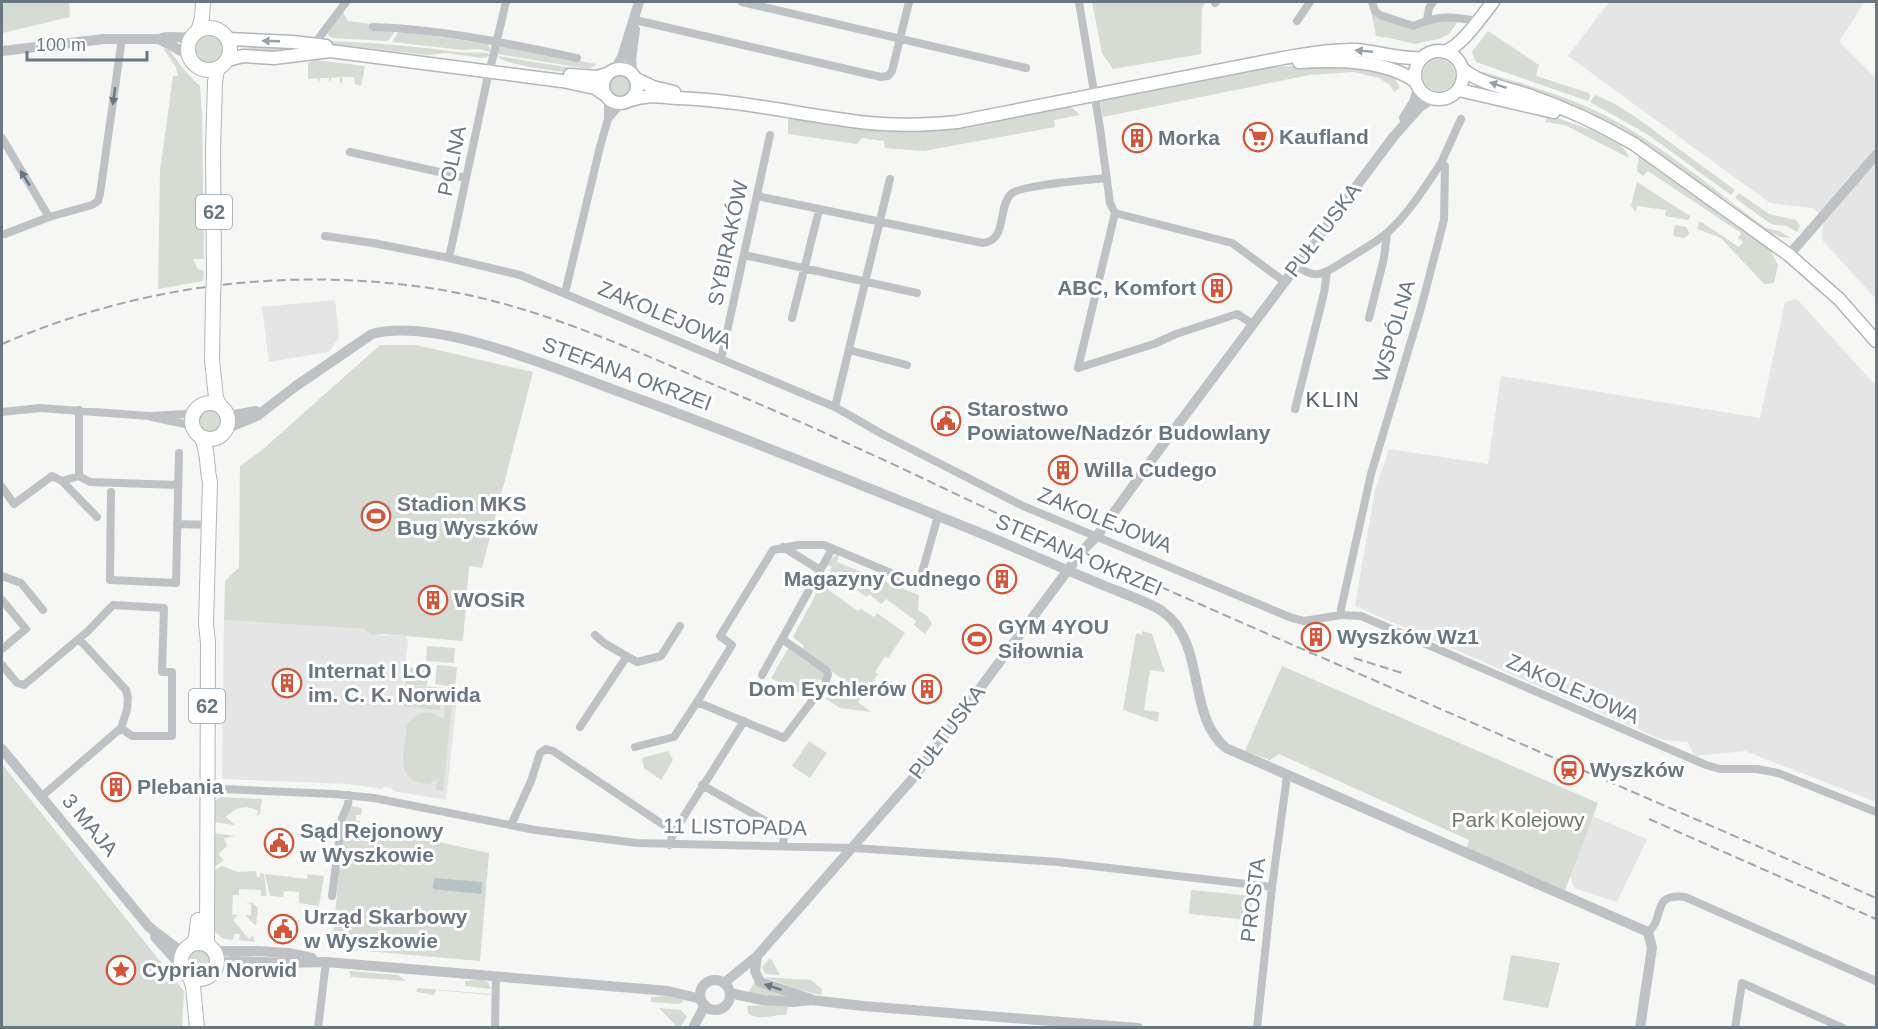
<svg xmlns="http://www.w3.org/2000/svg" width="1878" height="1029" font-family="Arial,sans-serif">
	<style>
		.built { fill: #e4e5e4 }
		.green { fill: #d6dbd3 }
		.water { fill: #b6c2c5 }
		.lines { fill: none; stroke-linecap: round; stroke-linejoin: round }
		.secondary-casing { stroke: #b0b6b9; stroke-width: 15 }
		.primary-casing { stroke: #b2b6b9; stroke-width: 16 }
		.minor { stroke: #bec2c5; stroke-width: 8 }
		.tertiary { stroke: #bec2c5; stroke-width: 10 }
		.secondary { stroke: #fff; stroke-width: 12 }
		.primary { stroke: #fff; stroke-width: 14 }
		.rail { stroke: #a0a6aa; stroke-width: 2; stroke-dasharray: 9 4.5; stroke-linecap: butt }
		.primary-bridge-casing { stroke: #b2b6b9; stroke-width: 16; stroke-linecap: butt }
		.primary-bridge { stroke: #fff; stroke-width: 14 }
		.oneway { fill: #95a0a7 }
		.oneway2 { fill: #687781 }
		.labels { text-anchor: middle; stroke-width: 6; stroke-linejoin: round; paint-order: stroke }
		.shield { fill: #fff; stroke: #95a0a7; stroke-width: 1.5 }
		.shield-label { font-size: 20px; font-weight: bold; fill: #687781 }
		.poi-label { font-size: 21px; font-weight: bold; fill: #687781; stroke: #fff; text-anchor: start }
		.street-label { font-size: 21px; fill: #687781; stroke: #fff }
		.park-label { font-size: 21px; fill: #6b7967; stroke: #fff }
		.neighbourhood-label { font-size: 22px; letter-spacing: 1.5px; fill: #566067; stroke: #fff }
	</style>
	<rect width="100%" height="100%" fill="#f6f6f4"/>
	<path class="built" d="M1609,2H1864L1839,42L1876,78V299L1823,241L1822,235L1824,218L1813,208L1770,203L1568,56Z
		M1797,299L1876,386V802L1745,751L1694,756L1688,742L1663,740L1355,606L1375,490L1389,449L1488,464L1501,376L1760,418L1785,302Z
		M335,300L339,337L329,352L269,362L262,307Z
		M224,620L364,629L371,635L406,636L408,642L403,684L458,689L446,800L393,791L392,788L383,787L382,789L348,784L222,779Z
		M1587,814L1647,839L1617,902L1574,888L1568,870Z"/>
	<path class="green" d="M2,2H69L70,17L2,33Z
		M1092,2H1206L1202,8L1201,54L1113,69L1102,53Z
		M1371,10L1376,17L1410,29L1419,28L1434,21L1459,20L1449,34L1439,39L1414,44L1390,38L1376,36Z
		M343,12L348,21L371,24V30H396L388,41L332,38L326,33Z
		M399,31L488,44L491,50L490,52L479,49L462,50L392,42Z
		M1488,31L1539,65L1536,76L1589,93L1590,96L1588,101L1476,62L1472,52Z
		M192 50a17 17 0 1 1 34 0a17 17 0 1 1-34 0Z
		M324,38L332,41C374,43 416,46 457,52C469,54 479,51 490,54L488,57L482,58L445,53L428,55L332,44L326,42Z
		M266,45L302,48L286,53H249V46Z
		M502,46L596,64V65L589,69L497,54V49Z
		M163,48L169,50L186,72L200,86L202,116L204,259H193L198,269L204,271L203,281L158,289L160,171L173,76H178L176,67Z
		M497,56L585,70L586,74C571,73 504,66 497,56Z
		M1423 75a16 16 0 1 1 32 0a16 16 0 1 1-32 0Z
		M315,60L365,66L361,86L355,84L354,77H342V83H340V77L331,78L329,83V78H320L319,83L318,78L308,79V63Z
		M1336,65L1377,68L1392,74L1400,88L1394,92L1390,85L1379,78L1354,72L1309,75L1103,117L1099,96L1265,67Z
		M1483,72C1523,84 1566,95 1604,115C1661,144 1714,190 1766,228L1779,231L1791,238L1780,237L1766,230L1729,202L1611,125L1565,103L1481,76Z
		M609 86a11 11 0 1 1 22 0a11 11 0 1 1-22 0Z
		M1595,95L1613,103L1634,116L1735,190L1731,195L1647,134L1590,102Z
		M1069,105L1080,115L1054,120L1055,127L924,151L885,148L884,141L862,138L857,144L788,134V116L904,130Z
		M1548,114C1568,124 1625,136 1629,158L1565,125L1545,122Z
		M1639,153L1770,249L1778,265L1774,283L1764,284L1721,238L1697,229L1699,222H1701L1739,247L1743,242L1738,238L1741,233L1648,171L1643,176L1637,171Z
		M1637,182L1690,216V218L1688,220L1665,216L1666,210L1637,206L1636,212L1631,206Z
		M1739,193L1769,214L1796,220L1800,226L1797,232L1786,226L1771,224L1735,198Z
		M1675,225L1686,227L1689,232L1688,235L1684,238L1673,236Z
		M380,345H416L533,372L482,568L469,566L463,641L384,634L371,635L364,629L224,620L225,581L239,567L240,466L261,451Z
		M198 421a12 12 0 1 1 24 0a12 12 0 1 1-24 0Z
		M836,555H839L837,562L919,595L918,610L928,617L932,624L925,634L914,625L916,621L886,599L881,604L869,594L867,597L837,578L828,590L858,611L861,609L874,617L877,613L905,633L888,658L885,657L875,672L878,674L858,702L871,712L840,708L820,695L827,698L841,678L802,650L804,646L793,637L817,592L812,589L815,584L821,585L832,567L827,564Z
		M1143,631L1152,634L1165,672L1150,670L1144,710L1159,712L1158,722L1123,710L1136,633L1142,635Z
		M427,646L455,648L454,663L426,661Z
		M789,647L824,672L823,681L819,679L809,692H795L771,678Z
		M437,665L457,667L455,687L435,684Z
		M1282,666L1598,803L1564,893L1466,850L1469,840L1279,754L1270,760L1245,751Z
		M407,667L429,670L427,686L405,684Z
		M405,685L442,688L440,710L403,706Z
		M445,705H452L443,791L436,790L437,779L429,784C393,782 404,752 407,726C414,711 431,708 444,719Z
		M809,741L827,753L810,778L792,766Z
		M668,751L673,760L661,780L644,768L642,758Z
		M2,764L184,991L182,1027H2Z
		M221,797L262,799L260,814L257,816L258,811C246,804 235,807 226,817L235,825L213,822L214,801Z
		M349,806L362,808L361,815H356V820L360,821L359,827L394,832L489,853L480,961L332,948L342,838Z
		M213,833L235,836L224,838L227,846L218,854L224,860L212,869Z
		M222,866L238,872L256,871L257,877H260V873L264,874L267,896H261V890L239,889V895H233L232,914L238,915L233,920L249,939L253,935L255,942L239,940L240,934H234L233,940L223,939L211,928L212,872Z
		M265,874L307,879L308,874L324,876L319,906L299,903V892L284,891L283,897L270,896Z
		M1191,890L1253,896L1250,920L1189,914Z
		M245,902L253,903L258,908L256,926L245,915H251V904Z
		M187 961a12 12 0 1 1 24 0a12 12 0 1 1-24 0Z
		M1511,955L1560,963L1548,1008L1503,1000Z
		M769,959L772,960L780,975L765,974L762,967Z
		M349,971L398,975L406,981L351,977Z
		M764,977L811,980L822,989L821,995L797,989Z
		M481,979L488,982L491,989L465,986V981Z
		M755,982L795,998L747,994Z
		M418,988L490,994V995L436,990L434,995L417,992L416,991Z
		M666,996L683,997V1002L679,1004L651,1002V997Z
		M768,1005L788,1007L786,1015C773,1014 760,1021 748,1014L747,1006Z
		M659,1008L681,1010L687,1017L680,1027H677Z"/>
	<path class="water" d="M434,878L482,882L481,894L433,889Z"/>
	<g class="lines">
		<g class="secondary-casing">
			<path id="secondary" d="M228,39L293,42L326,46
				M1415 75a24 24 0 1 1 48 0a24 24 0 1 1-48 0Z
				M1444,52C1462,46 1481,17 1493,2
				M228,60L243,56L274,58L330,51L562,81L595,88L604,94
				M1299,62C1336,60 1383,59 1415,81
				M603 86a17 17 0 1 1 34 0a17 17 0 1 1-34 0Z
				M1463,69C1480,84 1507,88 1528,95C1565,108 1600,124 1634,144L1789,255L1839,299L1876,341
				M570,75L597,77L607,74
				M636,79L653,87L674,92
				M1459,90L1554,112
				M631,100C646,94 661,97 677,98C742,100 805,116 869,123C899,126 928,125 957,122L1283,58C1308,54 1332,49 1357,50C1379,52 1400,60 1422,58"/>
		</g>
		<g class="primary-casing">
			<path id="primary" d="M188 49a21 21 0 1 1 42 0a21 21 0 1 1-42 0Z
				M198,31L202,18L203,2
				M214,275L213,149L215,82L217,70
				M213,297L212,360L216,398L220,406
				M192 421a18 18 0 1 1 36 0a18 18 0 1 1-36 0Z
				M201,437C209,450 206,467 210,482L206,624L208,643L207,945
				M181 961a18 18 0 1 1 36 0a18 18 0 1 1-36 0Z
				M193,944L196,937L198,920
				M190,977L193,986L197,1028"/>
		</g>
		<path class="minor" d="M742,2L1026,68
			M1079,2L1100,128L1110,203L1115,213L1232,243L1285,282
			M1372,2L1375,11L1380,15L1413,26C1439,15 1452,16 1478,21
			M1215,3L1216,2
			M635,20L881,77L888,76L892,71L909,2
			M1427,20L1429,8L1433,2
			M1297,21L1310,2
			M373,27C442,29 510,44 577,58
			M312,47L346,2
			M491,65L506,2
			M609,118L621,104
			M2,138L49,217
			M350,152L466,178
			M1441,163L1461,119
			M757,196L983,243C1008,240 997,208 1011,194C1019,185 1090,180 1107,178
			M5,234L49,217L92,205L98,201L100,194L122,38
			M325,236L373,243L449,258L520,275L835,407L882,434L1023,506L1292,618L1304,621L1341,615L1361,616L1706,765L1720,769H1757L1778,773L1876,812
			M744,255L917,293
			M449,258L489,71
			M1297,266C1318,283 1329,270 1349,258C1362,250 1377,242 1388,232C1409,213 1425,187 1441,163L1445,166L1444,220L1421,308L1371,474L1341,609V615
			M565,293L600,147L608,119V98
			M792,318L819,210
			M1369,318L1384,258L1387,234
			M849,350L907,365
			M721,359L770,135
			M1078,368L1154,344L1176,334L1237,314L1253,324
			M1078,368L1115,213
			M835,407L890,179
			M1295,409L1324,293L1327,272
			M79,410V476
			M2,412L40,408L149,416L186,414L196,410
			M152,417L185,424L193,428
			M62,481L79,476L90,482L178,485
			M2,487L14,504L52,476L62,481L97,517
			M111,492L110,580L176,583L179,453
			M177,524L209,525
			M783,547L820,570
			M2,576L21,583L43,610
			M2,600L26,629L2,649
			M595,635L604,643L637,662L661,656L680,626
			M782,639L826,670L828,674L825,684L784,738L697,702L732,645L720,636L773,550L798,545H824L910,581L921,576L938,516
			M2,665L17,683L24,685L88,631L113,605L164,608L162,672H172V736H132L121,728
			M762,675L832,549
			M580,727L627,656
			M635,747L674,737L697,702
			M702,785L780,829L784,833L783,846
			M200,788L334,794L374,798L535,830L637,843L854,848L1058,862L1272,887
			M41,797L121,728L127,710L128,698L126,690L79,639
			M511,825L531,781L540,753L546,749L553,751L674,832
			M669,845L674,832L744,721
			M332,896L342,818L348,804L349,795
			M1648,932C1666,918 1650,893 1685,897L1876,981
			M318,1028L326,962
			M495,1028L496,976
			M1257,1028L1272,887L1287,776
			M1735,1028L1742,983L1843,1028"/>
		<path class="tertiary" d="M159,39L187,54
			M2,51L104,39H159C170,34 181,40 192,36
			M615,69L622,57L639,2
			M633,74L631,61L635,29
			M1404,118L1414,102L1418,89
			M1789,255L1876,155
			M225,411L234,415L256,411
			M226,429L257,416L296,386L372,334C436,316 564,372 628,395C744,437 859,484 973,530C1015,547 1056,566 1098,583C1116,591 1147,601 1162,611C1208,644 1185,714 1226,748L1648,932L1652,948L1640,1028
			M2,749L149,927L178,949H185
			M155,937L181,966
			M214,951H257L289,953L312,958
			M757,956L755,971L760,982L811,999
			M216,967L223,962L232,961L288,963L326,962L668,991L701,999
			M700 995a15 15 0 1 1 30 0a15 15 0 1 1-30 0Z
			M724,983L757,956L914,777L1082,551L1097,536L1156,454L1394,136L1420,107L1432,99
			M730,993L762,1000L793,1002L811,1000L863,1006L1138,1028
			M693,1028L705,1005"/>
		<use href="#secondary" class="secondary"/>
		<use href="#primary" class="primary"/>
		<path class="rail" d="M2,344C139,285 288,266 436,289C530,304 616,342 703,380C752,401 802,422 851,445C909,471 967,500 1025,526C1307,654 1593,773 1876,898
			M1354,658L1402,673
			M1649,819L1876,919"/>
		<g class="primary-bridge-casing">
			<path id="primary-bridge" d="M213,297L214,275"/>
		</g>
		<use href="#primary-bridge" class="primary-bridge"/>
	</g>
	<defs><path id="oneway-solid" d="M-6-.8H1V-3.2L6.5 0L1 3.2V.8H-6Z" transform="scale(1.5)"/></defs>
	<g class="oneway">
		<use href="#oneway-solid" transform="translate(271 41) rotate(-178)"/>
		<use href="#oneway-solid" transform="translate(1364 51) rotate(-175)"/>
		<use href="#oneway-solid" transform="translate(1498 85) rotate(-162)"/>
	</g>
	<g class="oneway2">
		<use href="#oneway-solid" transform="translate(114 96) rotate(98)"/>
		<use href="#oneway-solid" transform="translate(25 178) rotate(-121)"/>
		<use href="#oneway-solid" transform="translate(773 987) rotate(-162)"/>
	</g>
	<defs>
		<g id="supermarket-ring" transform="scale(1.5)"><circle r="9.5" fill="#fff" stroke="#d15639" stroke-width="1.5"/><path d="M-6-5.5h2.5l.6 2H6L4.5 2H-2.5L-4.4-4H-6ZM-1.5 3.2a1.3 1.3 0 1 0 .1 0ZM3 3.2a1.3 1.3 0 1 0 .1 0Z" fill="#d15639"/></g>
		<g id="building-ring" transform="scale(1.5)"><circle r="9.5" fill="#fff" stroke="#d15639" stroke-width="1.5"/><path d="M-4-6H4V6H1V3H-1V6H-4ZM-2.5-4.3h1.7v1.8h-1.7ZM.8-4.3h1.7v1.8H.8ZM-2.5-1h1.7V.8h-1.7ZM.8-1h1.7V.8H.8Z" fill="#d15639"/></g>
		<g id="civic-ring" transform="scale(1.5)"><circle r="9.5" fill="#fff" stroke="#d15639" stroke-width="1.5"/><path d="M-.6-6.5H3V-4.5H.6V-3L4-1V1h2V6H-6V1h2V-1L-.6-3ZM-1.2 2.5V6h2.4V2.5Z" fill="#d15639"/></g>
		<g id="stadium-ring" transform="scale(1.5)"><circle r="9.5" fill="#fff" stroke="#d15639" stroke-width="1.5"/><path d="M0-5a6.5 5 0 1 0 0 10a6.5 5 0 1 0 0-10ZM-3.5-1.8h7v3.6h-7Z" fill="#d15639"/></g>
		<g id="station-ring" transform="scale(1.5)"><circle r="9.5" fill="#fff" stroke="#d15639" stroke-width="1.5"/><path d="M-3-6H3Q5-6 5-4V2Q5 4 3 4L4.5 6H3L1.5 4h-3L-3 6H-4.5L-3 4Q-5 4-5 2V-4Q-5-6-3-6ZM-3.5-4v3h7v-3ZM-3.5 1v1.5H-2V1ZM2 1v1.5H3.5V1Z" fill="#d15639"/></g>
		<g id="sight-ring" transform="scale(1.5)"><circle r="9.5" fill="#fff" stroke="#d15639" stroke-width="1.5"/><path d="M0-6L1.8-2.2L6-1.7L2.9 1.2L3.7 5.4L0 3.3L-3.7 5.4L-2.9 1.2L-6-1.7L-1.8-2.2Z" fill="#d15639"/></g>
	</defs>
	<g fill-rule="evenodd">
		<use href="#supermarket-ring" x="1258" y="137"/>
		<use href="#building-ring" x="1137" y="138"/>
		<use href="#building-ring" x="1217" y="288"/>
		<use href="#civic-ring" x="946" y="421"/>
		<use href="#building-ring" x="1063" y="470"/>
		<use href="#stadium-ring" x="376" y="516"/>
		<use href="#building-ring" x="1002" y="579"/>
		<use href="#building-ring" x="433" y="600"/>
		<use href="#building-ring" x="1316" y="637"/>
		<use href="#stadium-ring" x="977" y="639"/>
		<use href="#building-ring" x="287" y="683"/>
		<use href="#building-ring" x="927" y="689"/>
		<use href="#station-ring" x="1569" y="770"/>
		<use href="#building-ring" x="116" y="787"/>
		<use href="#civic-ring" x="279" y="843"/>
		<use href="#civic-ring" x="283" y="929"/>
		<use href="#sight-ring" x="121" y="970"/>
	</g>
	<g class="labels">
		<g class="shield">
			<rect x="196" y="195" width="36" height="34" rx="4.5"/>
			<rect x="189" y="689" width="36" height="34" rx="4.5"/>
		</g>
		<g class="shield-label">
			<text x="214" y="219">62</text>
			<text x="207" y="713">62</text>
		</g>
		<g class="poi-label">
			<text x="1279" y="144">Kaufland</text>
			<text x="1158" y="145">Morka</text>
			<text x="1196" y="295" text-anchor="end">ABC, Komfort</text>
			<text x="967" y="416">Starostwo<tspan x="967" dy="24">Powiatowe/Nadzór Budowlany</tspan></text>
			<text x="1084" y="477">Willa Cudego</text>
			<text x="397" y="511">Stadion MKS<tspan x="397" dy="24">Bug Wyszków</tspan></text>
			<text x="981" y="586" text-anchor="end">Magazyny Cudnego</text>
			<text x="454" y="607">WOSiR</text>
			<text x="998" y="634">GYM 4YOU<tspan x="998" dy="24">Siłownia</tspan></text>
			<text x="1337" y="644">Wyszków Wz1</text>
			<text x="308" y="678">Internat I LO<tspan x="308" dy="24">im. C. K. Norwida</tspan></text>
			<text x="906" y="696" text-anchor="end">Dom Eychlerów</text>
			<text x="1590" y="777">Wyszków</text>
			<text x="137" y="794">Plebania</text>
			<text x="300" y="838">Sąd Rejonowy<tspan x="300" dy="24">w Wyszkowie</tspan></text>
			<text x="304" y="924">Urząd Skarbowy<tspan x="304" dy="24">w Wyszkowie</tspan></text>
			<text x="142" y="977">Cyprian Norwid</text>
		</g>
		<g class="street-label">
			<text transform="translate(452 161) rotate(-78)" y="7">POLNA</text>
			<text transform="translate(1323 230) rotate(-53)" y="7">PUŁTUSKA</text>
			<text transform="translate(728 243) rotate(-78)" y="7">SYBIRAKÓW</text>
			<text transform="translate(665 315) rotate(23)" y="7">ZAKOLEJOWA</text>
			<text transform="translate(1394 331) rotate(-74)" y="7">WSPÓLNA</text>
			<text transform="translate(627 374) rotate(20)" y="7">STEFANA OKRZEI</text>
			<text transform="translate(1105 520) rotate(22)" y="7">ZAKOLEJOWA</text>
			<text transform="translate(1079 555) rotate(23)" y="7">STEFANA OKRZEI</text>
			<text transform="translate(1573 689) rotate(24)" y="7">ZAKOLEJOWA</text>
			<text transform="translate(947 732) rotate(-53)" y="7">PUŁTUSKA</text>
			<text transform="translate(90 825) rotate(50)" y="7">3 MAJA</text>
			<text transform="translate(735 827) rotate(1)" y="7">11 LISTOPADA</text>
			<text transform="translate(1253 900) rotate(-83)" y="7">PROSTA</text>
		</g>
		<g class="park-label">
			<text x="1518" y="827">Park Kolejowy</text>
		</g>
		<g class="neighbourhood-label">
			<text x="1333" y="407">KLIN</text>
		</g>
	</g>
	<rect width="1878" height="1029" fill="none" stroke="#687781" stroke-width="6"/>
	<path d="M27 51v9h120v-9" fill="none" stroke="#687781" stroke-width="3"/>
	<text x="36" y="51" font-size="18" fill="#687781" stroke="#ffffff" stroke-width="4.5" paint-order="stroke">100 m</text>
</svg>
